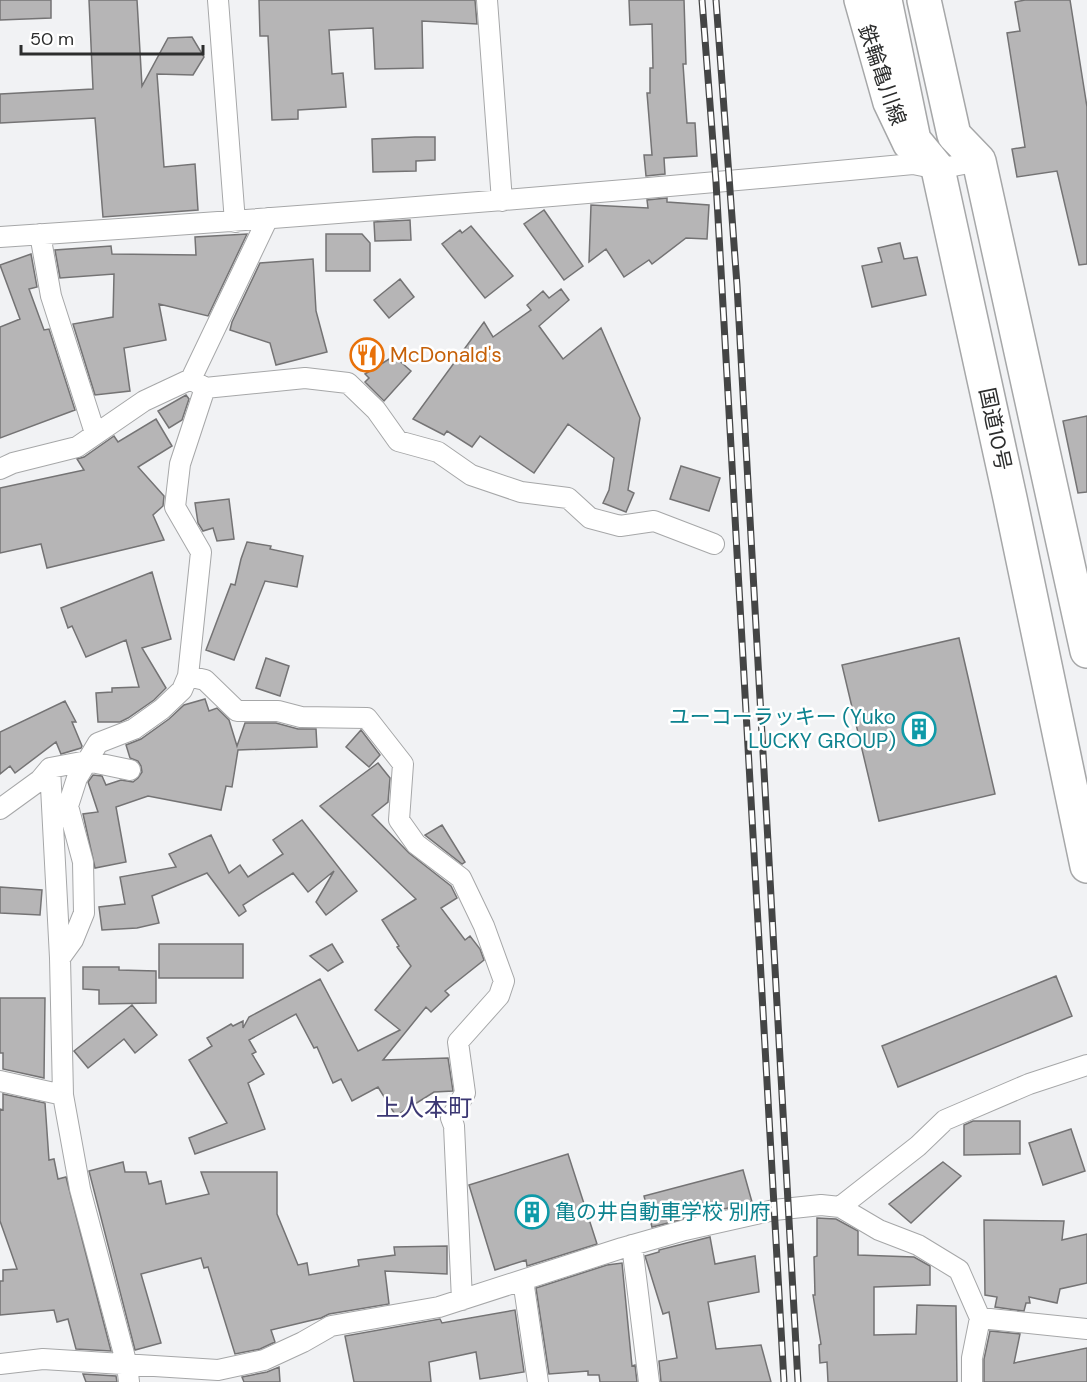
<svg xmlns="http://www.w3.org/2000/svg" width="1087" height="1382" font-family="'DM Sans','Noto Sans JP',sans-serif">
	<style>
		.building { fill: #b6b5b6; stroke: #747374; stroke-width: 1.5 }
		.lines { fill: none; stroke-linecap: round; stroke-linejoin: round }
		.street-casing { stroke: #a6a7a8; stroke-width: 22 }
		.secondary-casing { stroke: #a6a7a8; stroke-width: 30 }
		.highway-casing { stroke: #a6a7a8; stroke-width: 36 }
		.street { stroke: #fff; stroke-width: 20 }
		.secondary { stroke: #fff; stroke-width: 27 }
		.highway { stroke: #fff; stroke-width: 33 }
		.rail-casing { stroke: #444545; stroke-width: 7 }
		.rail { stroke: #fff; stroke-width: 4.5; stroke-dasharray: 14; stroke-linecap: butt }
		.labels { text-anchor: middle; stroke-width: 5; stroke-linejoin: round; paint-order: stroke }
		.street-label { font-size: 21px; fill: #2c2d2d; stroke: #fff }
		.food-label { font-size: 21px; fill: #c56008; stroke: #fff; text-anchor: start }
		.culture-label { font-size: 21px; fill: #0d838f; stroke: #fff; text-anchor: end }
		.quarter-label { font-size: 24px; fill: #3b3773; stroke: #fff }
	</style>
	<rect width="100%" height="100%" fill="#f1f2f4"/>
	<path class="building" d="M0,0H51V18L0,20Z
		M89,0H137L142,86L168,38L192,37L204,57L193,75L157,74L164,167L195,164L198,210L103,217L95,118L0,123V94L93,89Z
		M259,0H475L477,24L422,21L423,68L375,69L373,28L329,30L332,74L343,73L346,107L298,110V119L272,120L268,36H260Z
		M629,0H684L686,64H683L687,123H695L697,156L664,158L665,174L646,176L644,155H652L647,93H650V68H653L652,24L630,25Z
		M1025,0H1070L1087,107V264L1079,265L1057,171L1017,177L1012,149L1025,147L1007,33L1020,31L1015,2Z
		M415,137H435V160L416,161V171L373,172L372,139Z
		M667,198V202L709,205L707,239L686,238L652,264L649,260L624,277L606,249L589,262L591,205L648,208L647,200Z
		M544,210L583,266L564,280L524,224Z
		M410,220L411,240L375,241L374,222Z
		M471,226L513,276L485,298L442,244L460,230L462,233Z
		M247,234L208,316L159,304L166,340L124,348L130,391L95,395L73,324L113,317L114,274L60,278L55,250L111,246L112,254L196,255L195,237Z
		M326,234H362L370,243V271H326Z
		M900,243L904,259L917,257L926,295L872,307L862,266L882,262L878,248Z
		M31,254L37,287L29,289L44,330L49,329L75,410L0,438V327L20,319L0,265Z
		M313,259L316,311L327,352L276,365L270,343L230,330L232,322L260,263Z
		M400,279L414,297L389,318L374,300Z
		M561,289L569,300L539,326L563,359L601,328L640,418L628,490L634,493L626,512L603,503L609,490L614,458L568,424L534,473L480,436L472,447L447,431L444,435L413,419L484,322L493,337L531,310L527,305L543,291L549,298Z
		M394,356L411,371L384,401L365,382L369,378L365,374Z
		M186,395L189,399L182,420L169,428L158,411Z
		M1087,416V492L1078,493L1063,421Z
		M156,419L172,446L138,467L164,496L163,506L153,515L164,540L47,568L41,544L0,553V488L84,470L77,459L84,457L114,436L118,442Z
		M681,466L720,478L709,511L670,499Z
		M229,499L234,539L217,541L213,528L203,531L198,523L195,503Z
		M247,542L271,546L270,549L303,556L297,587L265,581L234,660L206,650L231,584L235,585L241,559Z
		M152,572L171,639L142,648L166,688L154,700L128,718L120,722H98L96,693L112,692V688L139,687L126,640L86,657L72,626L68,628L61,608Z
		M959,638L995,794L879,821L842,665Z
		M266,658L289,666L280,696L256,688Z
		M205,699L209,711L217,708L229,720L237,746L245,723H276L298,729H316L317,747L238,750L232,787L226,786L221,810L148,796L116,807L126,862L95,868L83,814L98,812L88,782L93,775L102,776L106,785L121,780L133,782L138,778L142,772L141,766L138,761L130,758L126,745L141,739L169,719L184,705Z
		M65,701L76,722H72L82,746L81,748L61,754L56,742L15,773L10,766L0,774V732Z
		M361,730L380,755L369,767L346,747Z
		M378,763L390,778L388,802L372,815L409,853L451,886L457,898L441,908L465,940L470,936L480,949L484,960L445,991L449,995L431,1012L426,1007L383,1060L448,1058L453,1091L434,1092L396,1116L378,1087L352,1101L341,1079L333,1083L317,1047L314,1048L296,1014L249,1040L256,1052L252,1054L264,1074L248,1083L265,1129L195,1154L189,1138L227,1123L189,1060L212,1046L207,1038L231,1024L233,1026L243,1021V1028L249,1017L320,979L358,1051L400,1030L375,1010L411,966L397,947L399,946L382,920L416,899L320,806Z
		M302,820L357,891L326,915L316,902L334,871L308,892L293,873L243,905L246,911L239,916L207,873L152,896L159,923L137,928L102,930L99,907L125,904L120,877L176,867L169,854L211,835L229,873L240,865L248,877L283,854L273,840Z
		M442,825L465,862L462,864L425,835Z
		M0,887L42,890L40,915L0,913Z
		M159,944H243V978H159Z
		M332,944L343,962L328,971L310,956Z
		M83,967H119V970L156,971V1003L99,1004V990L83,989Z
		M1056,976L1072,1016L898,1087L882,1046Z
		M0,998H45L44,1078L3,1069V1053H0Z
		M132,1005L157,1035L135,1053L124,1039L88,1068L74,1051Z
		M3,1094L45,1103L49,1160L54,1159L58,1179L66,1177L111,1351L76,1349L68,1319L57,1322L54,1310L0,1315V1281H3V1270L17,1269L0,1221V1109L3,1110Z
		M973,1121H1020V1154L964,1155V1125Z
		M1071,1129L1085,1171L1043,1185L1029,1143Z
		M568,1154L597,1244L527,1266L526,1260L495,1270L469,1185Z
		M123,1162L125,1172H146L149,1184L161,1181L166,1204L209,1194L201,1172H277V1214L298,1265L307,1263L309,1275L359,1266L358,1260L395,1255L394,1247L447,1246V1274L385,1271L389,1304L329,1314L321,1318L271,1330L275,1342L260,1349L235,1354L208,1267L204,1268L201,1258L141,1274L161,1343L135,1350L89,1171Z
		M943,1162L961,1176L911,1223L889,1204Z
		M743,1170L752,1202L652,1227L644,1196Z
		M817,1218L836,1219L858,1231V1255L914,1257L930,1266V1285L874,1287V1335L916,1334L917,1305L956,1306L957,1382H828L827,1362L820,1363L819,1345L821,1344L813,1295H815L814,1257L817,1256Z
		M984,1220L1064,1221L1062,1240L1087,1234V1283L1060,1289L1057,1303L1029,1297L1030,1303H1026L1024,1311L995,1307L997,1297L985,1295Z
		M710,1237L715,1264L755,1256L759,1292L708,1302L716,1349L761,1345L771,1382H661L659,1361L677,1358L669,1312L663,1314L645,1256L659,1252V1250Z
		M622,1263L632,1366L635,1365L637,1382H600L599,1375H588V1371L549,1374L536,1288L607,1265Z
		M515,1310L524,1372L480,1379L476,1352L429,1362L431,1382H354L345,1336L440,1319L442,1323Z
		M990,1331L1020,1334L1014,1363L1087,1348V1382H984V1359Z
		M279,1367L280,1382H244L242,1377L267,1372Z
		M83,1374L116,1376L117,1382H86Z"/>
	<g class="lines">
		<g class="street-casing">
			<path id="street" d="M218,0L235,222
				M487,0L502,201
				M40,234L51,296L95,433
				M0,237C305,217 609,193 913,164L938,169L979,161
				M205,388L305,378L348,383L376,410L398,441L438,452L471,475L521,492L568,498L590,518L620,526L654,521L714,544
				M0,469L13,463L77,447L144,401L191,379
				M188,676L205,680L237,711H278L301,717L367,718L403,764L399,820L416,844L461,878L484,926L504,981L499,996L458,1042L465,1093L451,1118L454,1126L462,1300
				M50,768L60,958L63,1095L80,1189L127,1365L129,1382
				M0,809L40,780L50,768L87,761L130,770
				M60,958L73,940L84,913L83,862L68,806L77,778L98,743L134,729L162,709L182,690L188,676L201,552L175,507L180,464L205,388L191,379L268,218
				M0,1081L63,1095
				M840,1207L879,1230L918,1245L959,1270L980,1318L972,1358V1382
				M632,1245L649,1382
				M523,1280L538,1382
				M980,1318L1087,1329
				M0,1364L43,1359L218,1370L264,1360L303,1342L331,1326L439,1307L622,1248L685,1230L774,1210L821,1205L840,1207L918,1146L945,1120L1029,1084L1087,1065"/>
		</g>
		<g class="secondary-casing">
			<path id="secondary" d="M858,0L887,103L907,145"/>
		</g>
		<g class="highway-casing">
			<path id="highway" d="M885,0L914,140L938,169L1010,498L1087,866
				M924,0L954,135L979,161L1087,651"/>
		</g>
		<use href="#street" class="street"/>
		<use href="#secondary" class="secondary"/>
		<use href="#highway" class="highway"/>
		<g class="rail-casing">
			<path id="rail" d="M702,0L716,182L784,1382
				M716,0L737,285L798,1382"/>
		</g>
		<use href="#rail" class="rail"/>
	</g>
	<defs>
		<g id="restaurant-ring" transform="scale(1.725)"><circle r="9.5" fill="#fff" stroke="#e8710a" stroke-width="1.5"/><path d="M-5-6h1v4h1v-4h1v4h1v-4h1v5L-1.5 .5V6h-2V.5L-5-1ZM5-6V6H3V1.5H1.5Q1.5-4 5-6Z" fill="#e8710a"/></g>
		<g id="building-ring" transform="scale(1.725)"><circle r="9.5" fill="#fff" stroke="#0f9aa8" stroke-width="1.5"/><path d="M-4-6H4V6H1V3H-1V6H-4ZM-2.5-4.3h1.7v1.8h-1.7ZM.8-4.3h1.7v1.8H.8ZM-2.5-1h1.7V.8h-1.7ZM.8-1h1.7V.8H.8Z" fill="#0f9aa8"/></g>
	</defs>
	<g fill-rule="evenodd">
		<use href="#restaurant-ring" x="367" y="355"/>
		<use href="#building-ring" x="919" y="729"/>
		<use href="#building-ring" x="532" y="1212"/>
	</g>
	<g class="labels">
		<g class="street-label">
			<text transform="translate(882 75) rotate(71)" y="7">鉄輪亀川線</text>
			<text transform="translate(995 429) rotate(78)" y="7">国道10号</text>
		</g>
		<g class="food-label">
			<text x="390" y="362">McDonald's</text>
		</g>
		<g class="culture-label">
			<text x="896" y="724">ユーコーラッキー (Yuko<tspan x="896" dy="24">LUCKY GROUP)</tspan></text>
			<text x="555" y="1219" text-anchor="start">亀の井自動車学校 別府</text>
		</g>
		<g class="quarter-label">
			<text x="424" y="1116">上人本町</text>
		</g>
	</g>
	<path d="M21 45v9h182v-9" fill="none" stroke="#2c2d2d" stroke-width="3"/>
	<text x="30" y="45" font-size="18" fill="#2c2d2d" stroke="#ffffff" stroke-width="4.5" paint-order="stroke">50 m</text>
</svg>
